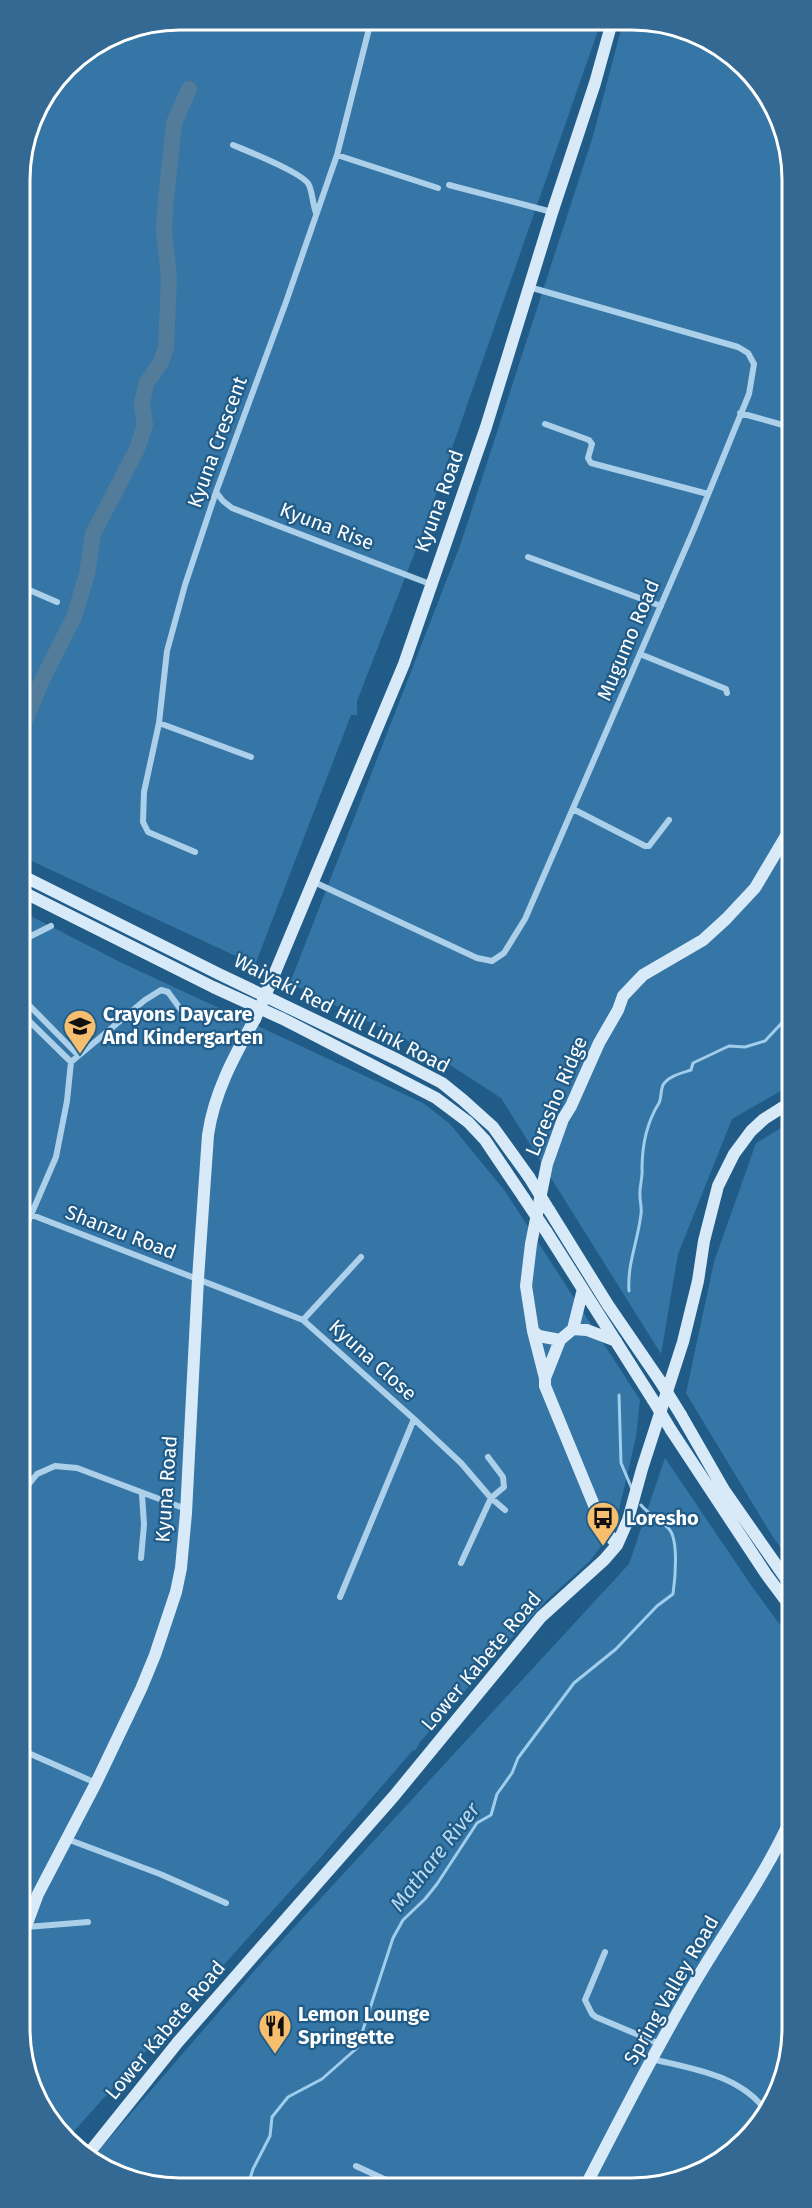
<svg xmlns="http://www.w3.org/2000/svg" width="812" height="2208" font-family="'Fira Sans',sans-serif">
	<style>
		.green { fill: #3576a6 }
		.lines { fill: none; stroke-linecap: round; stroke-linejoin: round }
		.stream { stroke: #a0cdeb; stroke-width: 3 }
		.river { stroke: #537c9b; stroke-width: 16 }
		.street { stroke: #add0ea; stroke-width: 6 }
		.secondary { stroke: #d8eaf8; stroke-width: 12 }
		.secondary-bridge { stroke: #d8eaf8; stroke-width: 12 }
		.labels { text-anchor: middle; stroke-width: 4.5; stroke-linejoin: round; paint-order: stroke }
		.street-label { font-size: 20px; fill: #fff; stroke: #215c88 }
		.poi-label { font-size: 20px; font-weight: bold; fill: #fff; stroke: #215c88; text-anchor: start }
		.water-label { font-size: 21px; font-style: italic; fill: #b8daf1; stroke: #215c88 }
		.rim { fill: none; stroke: #fff; stroke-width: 3 }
	</style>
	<rect width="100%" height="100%" fill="#215c88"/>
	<path class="green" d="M180,20L601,22L422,534L357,701V715H351L255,965L21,856L20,170L36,110L74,60L119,32Z
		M623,22L663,23L745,66L789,149L791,1085L732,1119L678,1254L661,1354L501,1098L430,1052L290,983L461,543L593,136Z
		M21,911L120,962L423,1103L450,1124L505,1191L640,1400L636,1437L615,1527L590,1561L549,1598L496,1655L420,1742L415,1751L413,1750L320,1858L66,2140L23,2059Z
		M791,1122V1562L771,1534L686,1393L714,1262L756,1143Z
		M665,1458L753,1588L792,1641V2038L780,2089L753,2133L712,2167L663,2185H149L94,2156L263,1961L629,1564Z"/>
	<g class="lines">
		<path class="stream" d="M629,1291C627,1264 638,1241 641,1214C642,1207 640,1203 640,1196C639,1187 643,1178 642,1169C642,1146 647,1122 659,1103C662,1097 660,1091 663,1085C668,1076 682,1073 691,1070L693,1063L729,1046L745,1047L765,1041L791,1013
			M619,1395L621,1463L632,1489
			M248,2185L253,2169L270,2136L272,2117L288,2097L322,2079L357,2048L393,1938L403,1920L425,1899L437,1884L477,1823L491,1815L497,1794L512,1773L518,1758L574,1683L616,1649L657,1606L673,1594C675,1580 679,1540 669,1529C661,1520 649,1515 641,1505"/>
		<path class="river" d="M21,730L42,680L74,617L87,574L93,534L137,449L145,425L142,404L146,384L161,362L166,348L169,279L164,228L166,199L174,123L189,89"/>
		<path class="street" d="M233,145C247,151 304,173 309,185C312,191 313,205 316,213
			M337,155L438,188
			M449,185L552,212
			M740,413L790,427
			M545,424L589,440L592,444L588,458L591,463L708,494
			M216,492L223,501L232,508L430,584
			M528,557L661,606
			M20,586L57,602
			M640,654L726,689L727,693
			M159,723L251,757
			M573,809L645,846H649L669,820
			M195,852L148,832L143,822L144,792L159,723L167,651L185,585L216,492L286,302L337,155L371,21
			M314,882L477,958L492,961L504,953L525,919L694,529L749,394L754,364L748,353L738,347L529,287
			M21,941L51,926
			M21,997L78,1055
			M21,1013L71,1062
			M32,1215L303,1320L414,1419L340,1597
			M21,1238L56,1157L67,1101L71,1062L145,1000L161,990L168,992L184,1014
			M303,1320L361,1257
			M414,1419L461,1463L491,1498L505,1510
			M29,1484L37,1474L55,1466L77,1468L186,1509
			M141,1558L144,1525L142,1494
			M461,1563L491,1498L504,1487L503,1477L488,1457
			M26,1752L96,1783
			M67,1839L160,1874L226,1903
			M27,1927L88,1922
			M605,1952L585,2000L592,2014L596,2017L660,2044
			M652,2059C693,2069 740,2075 766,2111
			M356,2166L397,2185"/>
		<path class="secondary" d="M21,875L219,974L398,1060L442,1083L463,1100L493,1127L529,1177
			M21,891L213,987L283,1019L436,1098L468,1122L485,1140L524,1198
			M271,982L404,664L486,427L552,213L595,83L612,22
			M549,1210L608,1305L660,1381
			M546,1231L653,1400
			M573,1329L587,1330L616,1341
			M533,1331L539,1336L560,1340
			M545,1378L560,1340L573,1329L583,1289
			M681,1415L724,1490L791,1586
			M671,1430L766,1574L792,1609
			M617,1545L603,1527L545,1386V1378L533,1331L526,1286L531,1244L547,1164L563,1119L571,1106L599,1043L618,1010L623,996L643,975L703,940L726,919L755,888L790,829
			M22,1937L38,1894L96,1783L141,1689L155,1655L176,1592L181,1568L186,1513L198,1279L208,1135C214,1093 234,1056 255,1019
			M89,2153L178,2042L394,1796L541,1617L604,1560L617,1545L628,1520L642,1469L683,1342L698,1281L704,1241L718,1186L734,1154L751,1131L764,1119L791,1102
			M586,2185C622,2115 658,2045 698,1977C730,1923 767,1873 792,1816"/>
		<path class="secondary-bridge" d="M255,1019L271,982
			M529,1177L549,1210
			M524,1198L546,1231
			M660,1381L681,1415
			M653,1400L671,1430"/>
	</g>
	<defs>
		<g id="school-pin" transform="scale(1.725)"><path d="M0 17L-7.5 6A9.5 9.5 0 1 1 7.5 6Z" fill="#f7be6e" stroke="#215c88"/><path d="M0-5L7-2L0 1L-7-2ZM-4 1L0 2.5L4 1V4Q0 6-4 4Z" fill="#111"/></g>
		<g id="bus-pin" transform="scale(1.725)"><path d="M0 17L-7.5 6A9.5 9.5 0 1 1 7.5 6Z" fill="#f7be6e" stroke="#215c88"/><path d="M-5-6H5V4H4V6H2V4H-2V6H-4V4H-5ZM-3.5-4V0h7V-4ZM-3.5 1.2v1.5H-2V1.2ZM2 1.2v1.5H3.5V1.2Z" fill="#111"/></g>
		<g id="restaurant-pin" transform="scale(1.725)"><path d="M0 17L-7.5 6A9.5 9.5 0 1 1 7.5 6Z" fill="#f7be6e" stroke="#215c88"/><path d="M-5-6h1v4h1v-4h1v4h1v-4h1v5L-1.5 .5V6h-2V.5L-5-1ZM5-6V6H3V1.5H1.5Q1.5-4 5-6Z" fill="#111"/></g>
	</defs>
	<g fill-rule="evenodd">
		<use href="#school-pin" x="80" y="1026"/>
		<use href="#bus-pin" x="603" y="1518"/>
		<use href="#restaurant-pin" x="275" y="2026"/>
	</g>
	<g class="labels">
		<g class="street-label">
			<text transform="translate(217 442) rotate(-70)" y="7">Kyuna Crescent</text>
			<text transform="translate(439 501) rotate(-70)" y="7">Kyuna Road</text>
			<text transform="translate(327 526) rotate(21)" y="7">Kyuna Rise</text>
			<text transform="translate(628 640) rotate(-67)" y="7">Mugumo Road</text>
			<text transform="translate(342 1013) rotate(27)" y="7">Waiyaki Red Hill Link Road</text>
			<text transform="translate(556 1096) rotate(-67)" y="7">Loresho Ridge</text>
			<text transform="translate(121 1232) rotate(21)" y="7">Shanzu Road</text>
			<text transform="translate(373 1360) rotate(42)" y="7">Kyuna Close</text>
			<text transform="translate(166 1489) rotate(-86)" y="7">Kyuna Road</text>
			<text transform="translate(481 1661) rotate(-50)" y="7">Lower Kabete Road</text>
			<text transform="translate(671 1990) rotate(-60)" y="7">Spring Valley Road</text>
			<text transform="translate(165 2030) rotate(-50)" y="7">Lower Kabete Road</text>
		</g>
		<g class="poi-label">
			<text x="103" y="1021">Crayons Daycare<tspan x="103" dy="23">And Kindergarten</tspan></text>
			<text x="626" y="1525">Loresho</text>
			<text x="298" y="2021">Lemon Lounge<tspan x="298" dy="23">Springette</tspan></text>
		</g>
		<g class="water-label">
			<text transform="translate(435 1857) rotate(-52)" y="7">Mathare River</text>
		</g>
	</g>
	<path d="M0 0H812V2208H0ZM180 30H632A150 150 0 0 1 782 180V2028A150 150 0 0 1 632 2178H180A150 150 0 0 1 30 2028V180A150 150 0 0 1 180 30Z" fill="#336992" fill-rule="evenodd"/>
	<path class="rim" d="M180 30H632A150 150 0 0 1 782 180V2028A150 150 0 0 1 632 2178H180A150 150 0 0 1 30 2028V180A150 150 0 0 1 180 30Z"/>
</svg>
